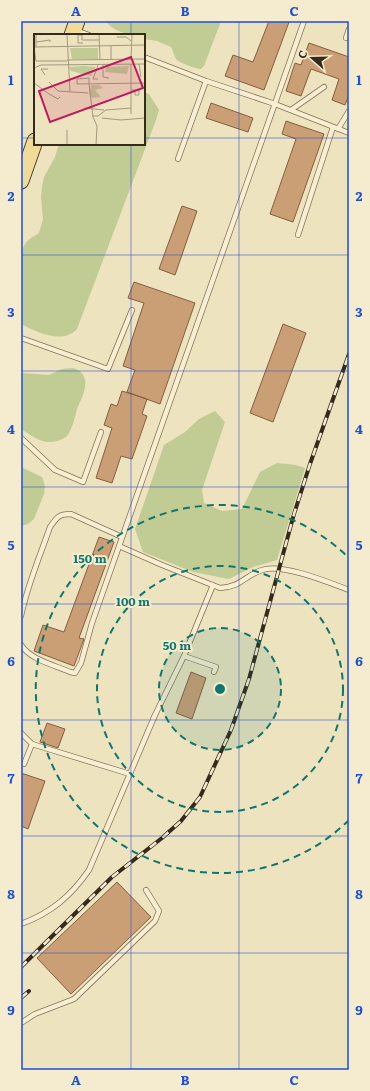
<svg xmlns="http://www.w3.org/2000/svg" width="370" height="1091" font-family="Literata,serif">
	<style>
		.green { fill: #c1cb94 }
		.building { fill: #cb9f75; stroke: #855f3e }
		.lines { fill: none; stroke-linecap: round; stroke-linejoin: round }
		.service-casing { stroke: #867358; stroke-width: 6 }
		.primary-casing { stroke: #53412c; stroke-width: 17 }
		.service { stroke: #f8efd2; stroke-width: 4.5 }
		.primary { stroke: #f1db97; stroke-width: 15 }
		.rail-casing { stroke: #352a1c; stroke-width: 4 }
		.rail { stroke: #f5eccf; stroke-width: 2.5; stroke-dasharray: 8; stroke-linecap: butt }
		.grid { fill: none; stroke: #1d4ed8; stroke-width: 1; stroke-opacity: 0.55 }
		.ring { fill: none; stroke: #0f766e; stroke-width: 2; stroke-dasharray: 7 5 }
		.inset-road { fill: none; stroke: #a3997e; stroke-width: 1 }
		.view { fill: #c2185b; fill-opacity: 0.15; stroke: #c2185b; stroke-width: 2 }
		.inset-edge { fill: none; stroke: #352a1c; stroke-width: 2 }
		.centre { fill: #0f766e; stroke: #f5eccf; stroke-width: 2 }
		.ring-label { font-size: 12px; text-anchor: middle; font-weight: bold; fill: #0f766e; stroke: #f5eccf; stroke-width: 4; stroke-linejoin: round; paint-order: stroke }
		.neatline { fill: none; stroke: #1d4ed8; stroke-width: 1.5 }
		.grid-label { font-size: 13px; text-anchor: middle; font-weight: bold; fill: #1d4ed8 }
	</style>
	<rect width="100%" height="100%" fill="#ede3bf"/>
	<path class="green" d="M106,21H221L204,66L201,69C197,69 179,63 176,59C174,56 173,50 171,47L157,41L144,39V35C131,35 114,33 106,21Z
		M144,92L149,94L159,110L156,120L77,329C62,345 37,332 21,324V253C26,240 28,240 39,233L43,219L41,197L42,186L44,177L55,157L59,144H144Z
		M73,368C79,370 84,373 85,380C87,389 80,401 77,409C75,417 72,431 66,437C63,439 60,440 57,441C42,445 33,436 21,429V373L49,375L62,369Z
		M215,411L225,422L202,490L204,503L222,511L242,509L260,472L277,463L296,465L305,468L277,560L253,567L229,579L193,572L143,552L135,529L164,445L185,432L199,419Z
		M21,467L42,477L45,486L44,494L34,519L28,524L21,526Z"/>
	<path class="building" d="M269,21H285L289,22L264,90L225,76L233,55L253,62Z
		M309,43L349,57V95L345,105L332,100L339,79L311,69L301,96L286,91L295,63L301,65Z
		M211,103L253,118L248,132L206,118Z
		M286,121L324,134L293,222L270,214L296,139L282,134Z
		M182,206L197,211L175,275L159,269Z
		M134,282L195,303L160,404L127,392L135,370L123,366L144,303L128,298Z
		M283,324L306,333L273,422L250,413Z
		M122,391L147,399L142,414L147,416L132,459L121,456L112,483L96,478L112,428L104,425L111,404L117,406Z
		M99,537L114,542L79,638L84,639L74,666L34,651L43,625L64,632Z
		M191,672L206,678L192,719L176,713Z
		M47,723L65,729L58,748L40,742Z
		M21,773L45,781L28,829L21,826Z
		M117,882L151,917L71,994L37,958Z"/>
	<g class="lines">
		<g class="service-casing">
			<path id="service" d="M75,30L89,35
				M346,38L349,29
				M144,57L206,81L275,104L349,133
				M291,110L324,87
				M338,129L349,111
				M178,159L206,81
				M298,235L333,127
				M21,338L108,369L132,310
				M21,438L55,470L83,482L101,432
				M119,546L162,565L220,588C241,587 244,576 262,570C282,563 328,582 349,590
				M21,616C27,586 40,556 50,527C57,517 59,514 71,514L122,537
				M21,645C31,660 54,665 70,672L75,673L81,663L92,623L304,21
				M184,656L216,667L214,672
				M21,733L32,744L130,774
				M24,764L32,744
				M21,924C51,913 71,896 89,870L155,715L184,656L213,585
				M21,1023L35,1014L74,999L155,921L159,911L146,890"/>
		</g>
		<g class="primary-casing">
			<path id="primary" d="M72,35L77,21
				M21,181L35,141"/>
		</g>
		<use href="#service" class="service"/>
		<use href="#primary" class="primary"/>
		<g class="rail-casing">
			<path id="rail" d="M21,967L112,877L162,838L181,821L200,797L231,730L249,679L294,514L310,464L349,354
				M21,998L29,991"/>
		</g>
		<use href="#rail" class="rail"/>
	</g>
	<path class="grid" d="M131,21V35M239,21V1070M21,138H35M144,138H349M131,144V1070M21,255H349M21,371H349M21,487H349M21,604H349M21,720H349M21,836H349M21,953H349"/>
	<circle cx="220" cy="689" r="61" fill="#0f766e" fill-opacity=".12"/>
	<g class="ring">
		<circle cx="220" cy="689" r="61"/>
		<circle cx="220" cy="689" r="123"/>
		<path d="M349 820A184 184 0 1 1 349 558"/>
	</g>
	<g transform="translate(34 34)">
		<rect width="111" height="111" fill="#ede3bf"/>
		<path d="M36,14H64V25H38ZM95,32L93,40L71,38L72,33ZM35,33L50,32L62,33L57,42L37,37ZM57,51H65L69,54L61,56L67,63L58,64L55,60Z" fill="#c1cb94"/>
		<path class="inset-road" d="M2,0V13M33,0L36,58M65,0L66,25M83,3H92L97,7M2,8L16,6V8M49,9H44V1H48V6H65M0,13L111,11M0,14L2,27H33M77,25V12M97,25L98,0M33,26L111,25M69,30V43L75,44M105,30L107,43M0,34L7,31L111,30M11,41L7,35H14M64,45H59L64,31M15,48L24,57L54,59M0,49L15,60L24,65L26,63M55,50V44L43,45V50L111,49M55,50L59,83L63,92L62,111M97,56H105V61H101V56M51,74L70,76M97,80V30M58,82H64L72,76L97,74M68,84L87,86L111,84M33,96V111"/>
		<path class="view" d="M97,23L109,54L16,88L5,57Z"/>
		<rect width="111" height="111" class="inset-edge"/>
	</g>
	<circle cx="220" cy="689" r="6" class="centre"/>
	<g class="ring-label">
		<text x="90" y="563">150 m</text>
		<text x="133" y="606">100 m</text>
		<text x="177" y="650">50 m</text>
	</g>
	<rect width="370" height="1091" fill="none" stroke="#f5eccf" stroke-width="44"/>
	<g transform="translate(312 58) rotate(290)" stroke="#f5eccf" stroke-width="3" paint-order="stroke">
	<path d="M0-3L7 15L0 10L-7 15Z" fill="#352a1c"/>
	<text y="-6" font-size="11" font-weight="bold" text-anchor="middle" fill="#352a1c">С</text>
	</g>
	<rect x="22" y="22" width="326" height="1047" class="neatline"/>
	<g class="grid-label">
		<text x="76" y="16">A</text>
		<text x="185" y="16">B</text>
		<text x="294" y="16">C</text>
		<text x="11" y="85">1</text>
		<text x="359" y="85">1</text>
		<text x="11" y="201">2</text>
		<text x="359" y="201">2</text>
		<text x="11" y="317">3</text>
		<text x="359" y="317">3</text>
		<text x="11" y="434">4</text>
		<text x="359" y="434">4</text>
		<text x="11" y="550">5</text>
		<text x="359" y="550">5</text>
		<text x="11" y="666">6</text>
		<text x="359" y="666">6</text>
		<text x="11" y="783">7</text>
		<text x="359" y="783">7</text>
		<text x="11" y="899">8</text>
		<text x="359" y="899">8</text>
		<text x="11" y="1015">9</text>
		<text x="359" y="1015">9</text>
		<text x="76" y="1085">A</text>
		<text x="185" y="1085">B</text>
		<text x="294" y="1085">C</text>
	</g>
</svg>
